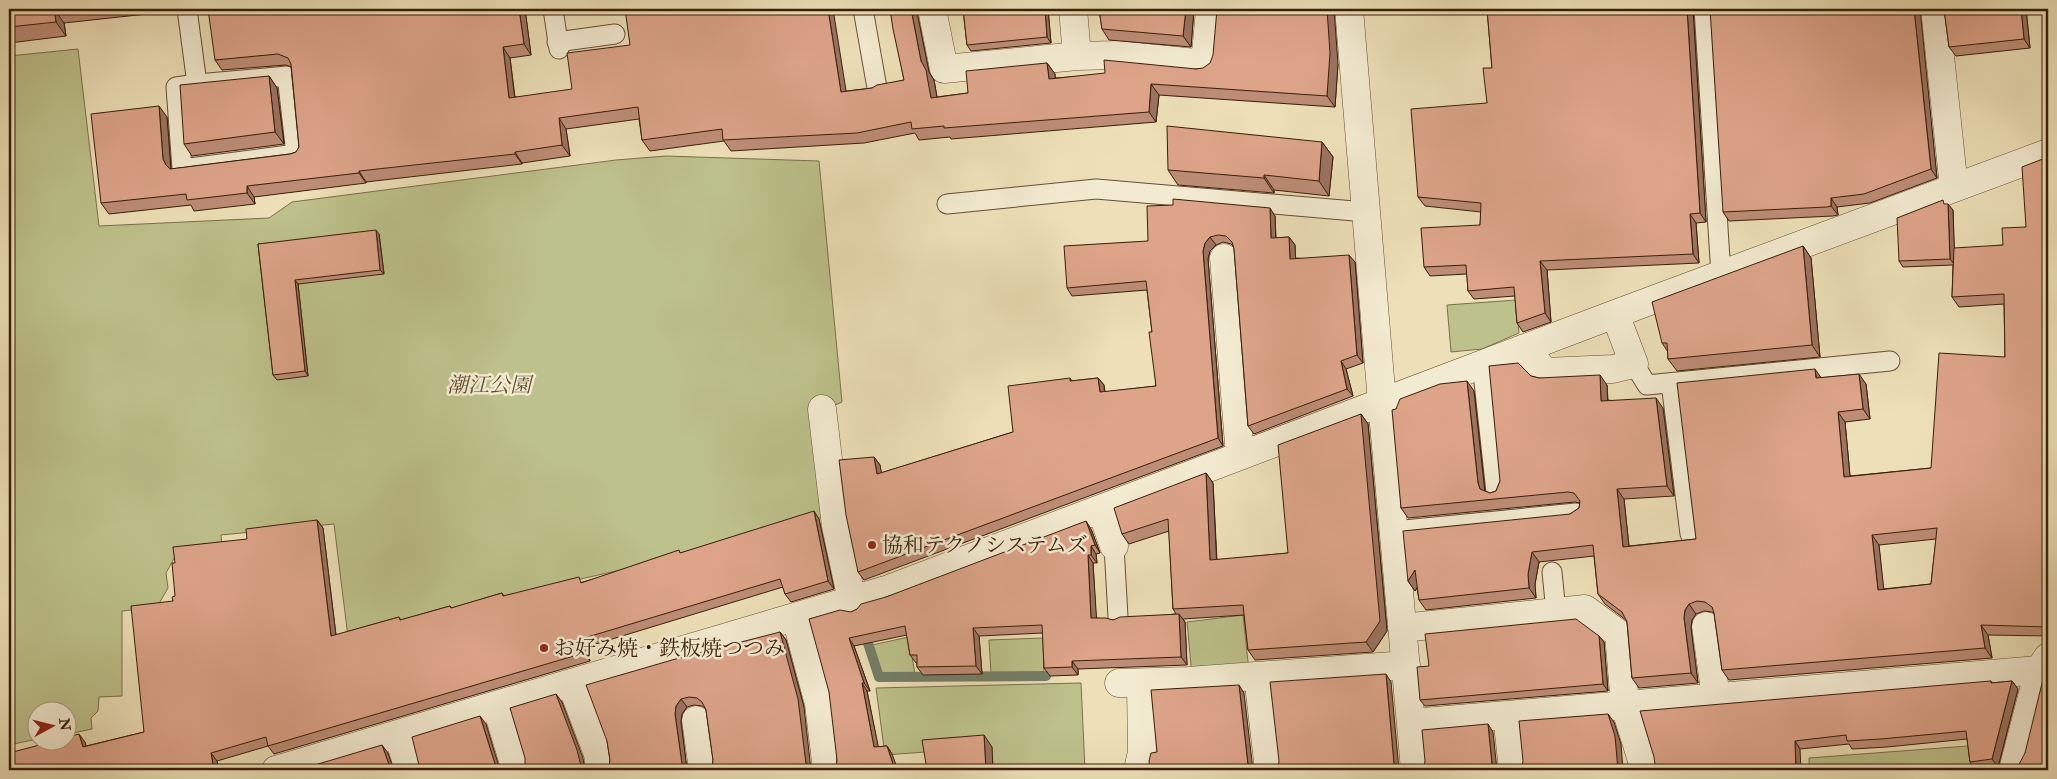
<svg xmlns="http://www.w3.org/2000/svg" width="2057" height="779" font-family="'IM FELL Double Pica','Noto Serif JP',serif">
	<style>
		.green { fill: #bdc18b; stroke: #7b704a }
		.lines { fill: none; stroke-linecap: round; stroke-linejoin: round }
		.stream { stroke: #737e68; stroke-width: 10 }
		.service-casing { stroke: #664e34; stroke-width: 21 }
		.minor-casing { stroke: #664e34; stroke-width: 29 }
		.service { stroke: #f3ebd1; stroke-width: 19 }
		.minor { stroke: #f3ebd1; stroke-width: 28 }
		.wall { fill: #be8d77; stroke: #391e08; fill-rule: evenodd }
		.shaded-wall { fill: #9b7361; stroke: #391e08 }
		.building { fill: #dda48a; stroke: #391e08; fill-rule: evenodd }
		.poi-dot { fill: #8f2418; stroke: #f3ebd1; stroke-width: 2 }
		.labels { text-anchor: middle; stroke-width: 5; stroke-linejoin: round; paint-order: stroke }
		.park-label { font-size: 21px; font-style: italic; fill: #614f2f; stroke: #f3ebd1 }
		.poi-label { font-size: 21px; fill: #391e08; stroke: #f3ebd1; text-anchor: start }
	</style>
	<rect width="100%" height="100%" fill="#ede0b8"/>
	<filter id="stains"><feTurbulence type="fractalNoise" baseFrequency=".004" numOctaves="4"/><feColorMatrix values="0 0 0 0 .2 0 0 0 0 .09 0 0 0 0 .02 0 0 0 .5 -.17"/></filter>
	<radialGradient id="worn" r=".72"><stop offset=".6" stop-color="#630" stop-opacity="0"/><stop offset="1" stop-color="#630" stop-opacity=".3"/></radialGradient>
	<path class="green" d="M78,49L99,226L269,218L292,202L616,160L666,156L819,161L842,402L813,415L828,512L820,518L638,566L493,599L348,637L334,524L221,535L222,546L178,551L166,573L168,588L157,607L122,611V696L99,697L98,711L91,718L92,729L68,734V712H38L37,739L9,745V56Z
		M1516,300L1519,333L1482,349L1451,352L1447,305Z
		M1371,421L1390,624L1383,631L1354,429Z
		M1243,615L1249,671L1192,676L1187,622Z
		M909,637L915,675H881L872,645Z
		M1043,638L1044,672L991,674L989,640Z
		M1081,683L1085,770H993L992,747L885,755L876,688Z
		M2007,743L1998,770H1809V758Z"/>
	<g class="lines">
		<path class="stream" d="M864,631L879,677L1046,676"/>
		<g class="service-casing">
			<path id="service" d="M187,9L197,84
				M553,9L559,49
				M863,9L877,88
				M1704,9L1721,275
				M557,42L615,34
				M287,76L296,154L182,169L176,87L197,84Z
				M947,204L1096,189L1366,212
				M1482,364L1496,492
				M1634,364L1647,385L1890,361
				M1671,383L1690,534
				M1394,531L1576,513
				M1114,546L1118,617
				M1552,572L1556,612"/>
		</g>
		<g class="minor-casing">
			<path id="minor" d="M932,9L944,69L1077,56L1118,55L1205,64L1210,9
				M1073,9L1077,56
				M1349,9L1382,402L1415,770
				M1935,9L1954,188
				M1224,258L1240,456
				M1525,348L1545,372L1613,369L1634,364L1615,314
				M822,409L836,526L853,605
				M1101,509L1114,546
				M796,618L819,704L827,770
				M1706,626L1716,698
				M1402,628L1585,609L1619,634L1625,706L1645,770
				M1258,676L1269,770
				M571,683L598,754L600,770
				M1119,683L1188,681L1406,665
				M496,705L516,770
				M1507,715L1513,770
				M696,720L703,770
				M1411,723L2039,670
				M398,734L409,770
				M276,770L886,590L1615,314L2048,153
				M1138,770L1142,752L1141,684
				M2013,770L2039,670L2048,657"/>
		</g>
		<use href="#service" class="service"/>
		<use href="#minor" class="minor"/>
	</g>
	<path class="wall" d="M9,9H156V13L64,23L66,36L9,43Z
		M525,9L531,55L510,58L515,97L847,91L872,88L904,80L890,9H918L917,12L929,72L934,80L937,97L968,93L1047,63L1055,74V78L1196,69L1338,64L1335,107L1159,95L1156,122L951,139L950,137L919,140L915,133L864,143L731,151L724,141L650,151L642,140L639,119L566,129L570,156L522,163V164L366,182V183L254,197L255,204L194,211L191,205L109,214L101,203L167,117L171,169L290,154L296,152L299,147L291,67L286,65L222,70L215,60Z
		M963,9H1048L1051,43L971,51L967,45Z
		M1099,9H1194L1191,47L1109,40L1102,29Z
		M1487,9H1693L1706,222L1696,223L1699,263L1547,270L1551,322L1523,332L1517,323L1515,296L1474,299L1468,291L1467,274L1430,276L1424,267L1480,225L1481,212L1425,206L1418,197L1487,103L1492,68Z
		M1944,9H2026L2030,48L1956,56L1949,47Z
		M1919,11L1937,178L1870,203L1837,207L1838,215L1833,216L1729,221L1723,212Z
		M269,76L277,88L284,144L192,156L184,144Z
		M1322,142L1333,157L1329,196L1274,190V193L1178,185L1168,170Z
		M2048,157V636L1988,635L1992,658L1729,680L1722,670L1714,613L1712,612L1704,611L1696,614L1692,620L1691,628L1698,683L1639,688L1632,678L1627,622L1626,620L1605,604L1598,594L1594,556L1539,562L1535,584L1536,598L1426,610L1419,600L1417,588L1415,591L1408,581L1570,514L1579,508L1580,503L1575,502L1408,518L1401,508L1396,409L1474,391L1485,491L1490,493L1496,491L1500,481L1531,376L1539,378L1607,385L1608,400L1663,408L1674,496L1624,499L1629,546L1696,539L1821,378L1866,384L1870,419L1845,422L1850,476L1931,468L2005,357L2004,304L1959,307L1952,297L1953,265L1903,267L1899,261L1945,204L1953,210L1954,251L2003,245L2026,227ZM1936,539L1931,584L1883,589L1879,545Z
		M1275,216L1276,238L1289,237L1295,245V258L1355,262L1363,363L1346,369L1353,396L1254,434L1248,426L1234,249L1233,246L1231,244L1223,242L1216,245L1210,251L1208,259L1223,446L864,580L858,572L874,457L880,465L881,473L1013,432L1070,378L1072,381L1098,378L1104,385L1105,392L1156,386L1152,332L1147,290L1072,296L1067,288L1148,241Z
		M379,234L384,274L298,284L308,376L277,380L273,375L258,244Z
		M1803,246L1811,258L1820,357L1677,371L1668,359V352L1662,343Z
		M1361,414L1368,424L1387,631L1373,652L1255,660L1248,650L1244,615L1183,619L1185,622L1187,665L1078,669V675L1050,676L1044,668L1043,633L979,636L982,674L923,675L917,667V663H916L910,655L907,635L854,646L870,691H867L878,747L887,746L892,754L836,769L851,612L886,597L1091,529L1100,553L1096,554L1097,563H1093L1096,618L1113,620L1176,614L1173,609L1169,531L1129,544L1122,534L1206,473L1213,483L1217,560L1288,553Z
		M819,519L834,589L791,602L785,594L783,587L586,647L590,661L274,754L268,746L217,761L219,770H9L85,742L86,746L144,732L173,601L175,596L247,539L317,520L323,528L336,635L399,617L401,620L450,606L452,608L502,593L504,596L583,582L681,553Z
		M780,632L786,640L804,707L712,767L713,760L706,710L705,708L702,706L694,705L687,707L682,714L681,722L687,770H607L609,768L610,760L607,741Z
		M1604,642L1608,691L1425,706L1420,700Z
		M1991,681L1992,683L2012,681L2018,689L1998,767L1976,770L1970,762L1967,739L1887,747L1852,749L1849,744L1800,749L1652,770Z"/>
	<path class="shaded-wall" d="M54,9L64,23L66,36L56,22Z
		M519,9H525L531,55L524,44Z
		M828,9H833L848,103L841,92Z
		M911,9H918L917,12L929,72L934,80L939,109L931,98L921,61Z
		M1045,9H1048L1051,43L1047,37Z
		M1186,9H1194L1191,47L1183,36Z
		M1327,9H1334L1338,64L1335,107L1327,96Z
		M1687,9H1693L1706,222L1700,213Z
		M1914,9H1920L1937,178L1931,169Z
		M2021,9H2026L2030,48L2024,39Z
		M503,47L510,58L516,109L509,98Z
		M1047,63L1055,74L1056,90L1049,79Z
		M269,76L277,88L284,144L275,132Z
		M1151,84L1159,95L1156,122L1149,112Z
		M159,106L167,117L171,170L166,165L163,159Z
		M559,118L566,129L570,156L562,145Z
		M1322,142L1333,157L1329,196L1319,181Z
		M515,152L522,163V164L515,154Z
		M359,171L366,182V183L359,173Z
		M1264,175L1274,190V193L1264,178Z
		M247,186L254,197L255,204L247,193Z
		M1831,198L1837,207L1838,215L1831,206Z
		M1948,204L1953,210L1955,265L1950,259Z
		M1270,208L1275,216L1276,246L1271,238Z
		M1690,214L1696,223L1699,263L1693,254Z
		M376,230L379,234L384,274L380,270Z
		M1210,237L1216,245L1210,251L1208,259L1223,446L1218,438L1203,251L1205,243Z
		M1289,237L1295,245L1296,267L1290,259Z
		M1803,246L1811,258L1820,357L1812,345Z
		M1349,255L1355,262L1363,363L1357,355Z
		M1540,261L1547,270L1551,322L1545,313Z
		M295,280L298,284L308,376L305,371Z
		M1341,361L1346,369L1353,396L1347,389Z
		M1815,369L1822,379L1816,378Z
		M1859,374L1866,384L1870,419L1863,409Z
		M1600,375L1607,385L1608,411L1601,401Z
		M1098,378L1104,385L1105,400L1100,392Z
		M1467,381L1474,391L1485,493L1480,489L1478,483Z
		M1656,398L1663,408L1674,496L1667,486Z
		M1838,412L1845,422L1851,487L1844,477Z
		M1361,414L1368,424L1387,631L1373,652L1366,642Z
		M874,457L880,465L883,482L877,474Z
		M1206,473L1213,483L1217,570L1210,560Z
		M1617,489L1624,499L1630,557L1623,547Z
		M814,511L819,519L834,589L828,581Z
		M317,520L323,528L337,644L331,636Z
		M1086,521L1091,529L1100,553L1095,545Z
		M1872,535L1879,545L1885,600L1878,590Z
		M1091,546L1096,554L1097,563L1091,555Z
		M1532,552L1539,562L1535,584L1536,598L1529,588L1528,574Z
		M1088,555L1093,563L1097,626L1091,618Z
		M1415,570L1422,580L1415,591L1408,581Z
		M1689,604L1696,614L1692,620L1691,628L1698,683L1691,673L1684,618L1685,610Z
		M1179,614L1185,622L1187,665L1181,657Z
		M1981,625L1988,635L1992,658L1985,648Z
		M973,628L979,636L982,674L976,666Z
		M780,632L786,640L804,707L811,770H808L806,764Z
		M1599,636L1604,642L1608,691L1603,684Z
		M849,638L854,646L870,691L864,683Z
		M581,639L586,647L590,661L584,653Z
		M1072,661L1078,669V675L1072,667Z
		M1386,674L1391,682L1399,770H1397L1394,764Z
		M2012,681L2018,689L1998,767L1992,759Z
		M862,683L867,691L880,755L874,747Z
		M1239,685L1244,693L1253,770H1250L1248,765Z
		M556,694L562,702L583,758L585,770H582Z
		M681,699L687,707L682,714L681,722L687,770H685L682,764L675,714L676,706Z
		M1608,714L1614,722L1621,744L1623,770H1618Z
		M480,716L486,724L500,770H498L496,767Z
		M1488,724L1493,732L1497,770H1494L1492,764Z
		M79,734L85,742L88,755L83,747Z
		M984,735L992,747L993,770H986Z
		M1795,741L1800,749L1801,770H1796Z
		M382,745L388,753L394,770H391Z
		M887,746L892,754L898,770H895Z
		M211,753L217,761L219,770H214Z"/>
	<path class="building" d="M9,9H57H54L56,22L9,27Z
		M208,9H519L524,44L503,47L509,98L572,89L567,53L630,45L625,9H828L841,92L872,88L877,85L904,80L893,29L890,9H911L921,61L926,70L931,98L968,93L966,71L1047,63L1049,79L1105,73L1104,60L1196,69L1203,68L1210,63L1213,55L1217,9H1327L1330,53L1327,96L1151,84L1149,112L944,128V126L912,129L911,122L857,133L723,140L722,129L642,140L638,107L559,118L562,145L515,152V154L359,171V173L247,186V193L187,200L186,194L101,203L91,114L159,106L163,159L166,165L170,169L290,154L296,152L299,147L291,64L288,58L278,54L215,60Z
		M963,9H1045L1047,37L967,45Z
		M1099,9H1186L1183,36L1102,29Z
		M1487,9H1687L1700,213L1690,214L1693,254L1540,261L1545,313L1517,323L1514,287L1468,291L1466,265L1424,267L1421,228L1480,225L1481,203L1418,197L1411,109L1487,103L1483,68H1492Z
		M1710,9H1914L1931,169L1864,194L1831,198V206L1827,207L1723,212Z
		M1944,9H2021L2024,39L1949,47Z
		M269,76L275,132L184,144L180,85Z
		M1167,126L1322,142L1319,181L1264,175V178L1168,170Z
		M2048,157V627L1981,625L1985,648L1722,670L1714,613L1712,607L1705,602L1697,601L1689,604L1685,610L1684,618L1691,673L1632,678L1627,622L1622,612L1598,594L1593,545L1532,552L1528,574L1529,588L1419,600L1415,570L1408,581L1403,531L1570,514L1579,508L1580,501L1574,493L1568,492L1401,508L1392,410L1396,409L1400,399L1440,384L1467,381L1478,483L1480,489L1490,493L1496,491L1500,481L1489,366L1518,363L1531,376L1539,378L1600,375L1601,401L1656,398L1667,486L1617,489L1623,547L1696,539L1677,383L1815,369L1816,378L1859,374L1863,409L1838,412L1844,477L1931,468L1939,353L2005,357L2004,294L1952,297L1954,248L2003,245L2002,228L2026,227L2022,167ZM1937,528L1931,584L1878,590L1872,535Z
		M1173,199L1270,208L1271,238L1289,237L1290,259L1349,255L1357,355L1341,361L1347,389L1248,426L1234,249L1232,242L1226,236L1218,235L1210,237L1205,243L1203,251L1218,438L858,572L846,515L839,460L874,457L877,474L1013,432L1008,386L1070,378V381L1098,378L1100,392L1156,386L1149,332H1152L1146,281L1067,288L1064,246L1148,241L1147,206L1173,205Z
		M1943,200L1944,204H1948L1950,259L1899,261L1897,218Z
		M376,230L380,270L295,280L305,371L273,375L258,244Z
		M1803,246L1812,345L1668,359L1667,343H1662L1652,302Z
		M1361,414L1380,621L1366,642L1248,650L1243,605L1173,609L1168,519L1122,534L1114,508L1206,473L1210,560L1288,553L1278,445Z
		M814,511L828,581L785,594L780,579L581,639L584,653L268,746L266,737L211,753L214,770H9V753L51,742H68V737L79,734L83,747L144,732L131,606L173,601L172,597L175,596L172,563H175L173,547L247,539L246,529L317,520L331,636L399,617L400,620L450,606L451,608L502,593L503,596L579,577L581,583L679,550L680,553Z
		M1086,521L1095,545L1091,546V555H1088L1091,618H1106L1113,620L1120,617L1179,614L1181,657L1072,661V667L1044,668L1042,625L973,628L976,666L917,667V655H910L905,626L849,638L864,683H862L874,747L887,746L895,770H834L836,769L837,760L829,692L809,619L840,610L851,612L857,609L861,604L886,597Z
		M1576,619L1599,636L1603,684L1420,700L1417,667L1429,666L1425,634Z
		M780,632L798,699L806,764L808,770H710L712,767L713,760L706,710L702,702L697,698L689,697L681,699L676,706L675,714L682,764L685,770H607L609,768L610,760L607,741L586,685L679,658Z
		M2048,663V770H2016L2025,753L2046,667Z
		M1386,674L1394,764L1397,770H1277L1278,769L1279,761L1270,682Z
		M1991,681V683L2012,681L1992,759L1970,762L1966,731L1881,739L1847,741L1846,735L1795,741L1796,770H1652L1655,765L1654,757L1640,711Z
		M1239,685L1248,765L1250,770H1150L1149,761L1151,753L1157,752L1151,690Z
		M556,694L577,750L582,770H523L525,766V758L510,708Z
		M1608,714L1615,736L1618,770H1520L1522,768L1523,761L1519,721Z
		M480,716L496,767L498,770H416L419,765L412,737Z
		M1488,724L1492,764L1494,770H1422L1424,768L1425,761L1422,730Z
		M984,735L986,770H927L922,740Z
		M382,745L391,770H298Z"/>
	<g class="poi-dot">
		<circle cx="872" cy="545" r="5"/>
		<circle cx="544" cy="648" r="5"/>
	</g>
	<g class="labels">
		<g class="park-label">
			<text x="489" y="392">潮江公園</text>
		</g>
		<g class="poi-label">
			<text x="882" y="552">協和テクノシステムズ</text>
			<text x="554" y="655">お好み焼・鉄板焼つつみ</text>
		</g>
	</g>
	<rect width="2057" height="779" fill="none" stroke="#ede0b8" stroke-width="30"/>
	<rect x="10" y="10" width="2037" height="759" fill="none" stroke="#391e08" stroke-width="2.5"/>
	<rect x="15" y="15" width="2027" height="749" fill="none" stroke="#391e08"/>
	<g transform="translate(52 726) rotate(83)"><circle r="24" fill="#f3ebd1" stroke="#a99981"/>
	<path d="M0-4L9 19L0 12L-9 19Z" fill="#8f2418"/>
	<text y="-8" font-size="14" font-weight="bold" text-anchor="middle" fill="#391e08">N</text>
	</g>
	<rect width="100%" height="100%" filter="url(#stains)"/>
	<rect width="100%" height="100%" fill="url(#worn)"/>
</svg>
